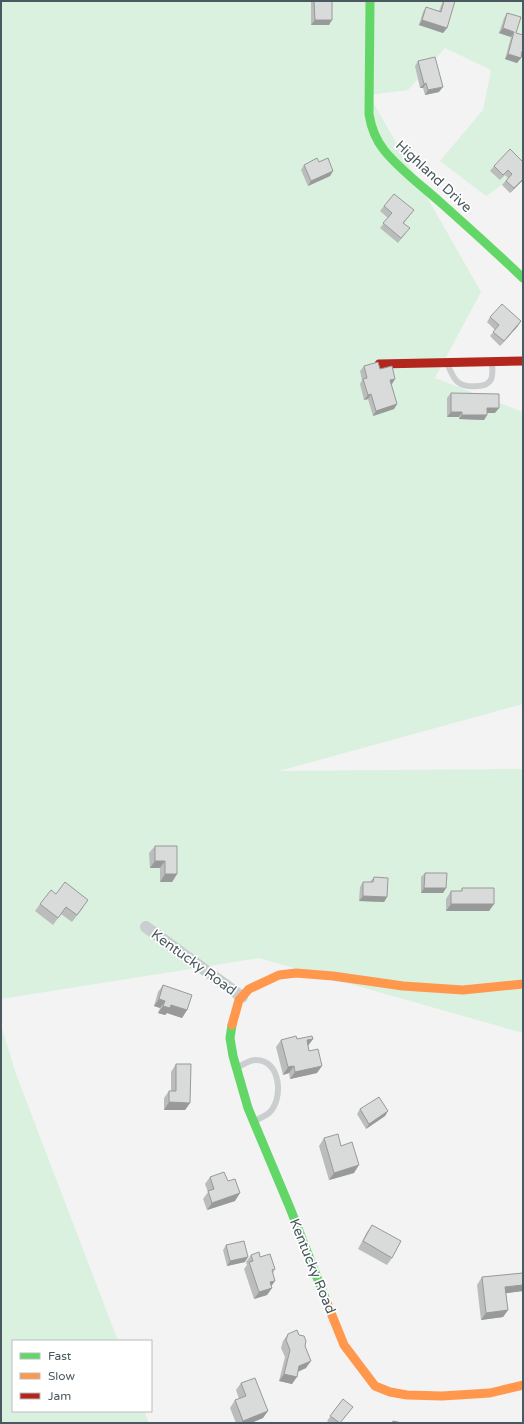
<svg xmlns="http://www.w3.org/2000/svg" width="524" height="1424" font-family="'Varela Round',sans-serif">
	<style>
		.green { fill: #d9f1de }
		.lines { fill: none; stroke-linecap: round; stroke-linejoin: round }
		.lane { stroke: #cacecf; stroke-width: 6 }
		.street { stroke: #cacecf; stroke-width: 12 }
		.fast { stroke: #63d668; stroke-width: 9 }
		.slow { stroke: #ff974d; stroke-width: 9 }
		.jam { stroke: #b3261e; stroke-width: 9 }
		.wall { fill: #bbbcbc }
		.shaded-wall { fill: #989999 }
		.building { fill: #d9dbdb; stroke: #989999 }
		.labels { text-anchor: middle; stroke-width: 3.5; stroke-linejoin: round; paint-order: stroke }
		.street-label { font-size: 14px; fill: #4a595f; stroke: #fff }
	</style>
	<rect width="100%" height="100%" fill="#f3f3f3"/>
	<path class="green" d="M1,1H523V170L486,196L440,161L483,110L491,70L445,48L408,90L369,95L481,292L435,378L523,412V704L279,771L523,769V1033L259,958L1,999Z
		M1,1025L16,1074L118,1341H13V1411H144L149,1423H1Z"/>
	<g class="lines">
		<path class="lane" d="M448,365C454,381 459,388 478,386C482,386 487,385 490,381C494,376 492,368 492,362
			M238,1067C243,1065 249,1060 255,1060C281,1059 284,1099 269,1113C265,1116 260,1118 255,1121"/>
		<path class="street" d="M146,927L242,997"/>
		<path class="fast" d="M370,1L369,114C371,127 376,140 384,150C400,170 421,185 440,202C468,227 496,252 523,278
			M232,1025L230,1038L233,1056L248,1108L290,1208L327,1303"/>
		<path class="slow" d="M232,1025L239,1000L249,989L279,975L296,973L333,976L403,986L463,990L523,984
			M327,1303L344,1345L375,1386L390,1392L407,1395L442,1396L490,1393L523,1385"/>
		<path class="jam" d="M379,364L523,361"/>
	</g>
	<path class="wall" d="M311,1H332L329,25H311Z
		M443,1H454L447,28L443,33L419,25L423,12L426,7L439,11L442,3Z
		M507,13L516,33L523,35V57H521L517,63L505,59L511,37L499,33L504,18Z
		M418,61L439,92L425,95L423,88H420L415,66Z
		M319,162L333,171L330,176L308,186L301,170L304,165Z
		M523,162V180L510,193L502,185L508,178L505,175L500,180L490,171L494,166Z
		M384,206L414,210L404,223L406,233L398,243L380,228L388,218L380,211Z
		M490,317L518,326L500,346L490,336L495,330L487,322Z
		M364,366L380,369L395,379L391,384L397,404L394,409L373,416L368,399L364,400L360,384L362,380L360,371Z
		M451,393L495,413H487V415L484,420L459,419V417H447V398Z
		M155,846L177,874L172,882H160V868H150L149,853Z
		M425,873L446,888L443,893H421V877Z
		M374,877L387,897L384,902L359,901L360,887L363,882H370Z
		M462,888L494,904L489,911H446V899L451,891H461Z
		M56,894L83,908L72,922L61,914L53,925L35,911L40,904Z
		M163,985L187,1010L182,1018L167,1013L165,1015L158,1013L160,1008L154,1006L158,992Z
		M297,1039H313L308,1045L309,1051L317,1073L290,1079L289,1073L283,1075L276,1047L281,1040Z
		M176,1064L190,1103L185,1110H164V1098L169,1091H171V1072Z
		M360,1109L388,1111L385,1116L366,1129L357,1114Z
		M324,1138L341,1146L354,1173L329,1180L319,1146Z
		M210,1177L235,1201L207,1210L203,1199L208,1192L205,1184Z
		M372,1225L392,1258L387,1265L358,1249L367,1232Z
		M226,1245L245,1262L227,1266L223,1250Z
		M251,1255L260,1257L275,1269L273,1273L271,1286L272,1288L267,1295L254,1299L244,1269L247,1265L246,1262Z
		M523,1273V1291L506,1293L508,1310L503,1317L481,1320L477,1285L482,1277Z
		M288,1334L299,1335L305,1346L306,1368L298,1372L292,1384L279,1381L285,1357L281,1348L283,1341Z
		M241,1383L263,1418L251,1423H236L230,1408L235,1400L239,1399L236,1390Z
		M343,1399L340,1423H330L327,1421Z"/>
	<path class="shaded-wall" d="M315,20H332L329,25H311Z
		M422,20L447,28L443,33L419,25Z
		M503,28L514,32L511,37L499,33Z
		M522,51H523V57L519,56Z
		M508,54L521,58L517,63L505,59Z
		M426,83L423,88H420L424,84Z
		M443,87L439,92L425,95L428,90Z
		M333,171L330,176L308,186L311,181Z
		M523,179V180L510,193L514,188Z
		M521,321L518,326L500,346L504,341Z
		M395,379L392,384L387,385L390,380Z
		M371,394L368,399L364,400L368,395Z
		M397,404L394,409L373,416L376,411Z
		M487,408H499L495,413H484Z
		M451,412H462L459,417H447Z
		M462,415H487L484,420L459,419Z
		M155,861H165L160,868H150Z
		M165,874H177L172,882H160Z
		M424,888H446L443,893H421Z
		M363,896L387,897L384,902L359,901Z
		M451,904H494L489,911H446Z
		M159,999L165,1001L160,1008L154,1006Z
		M171,1005L187,1010L182,1018L167,1013L165,1015L158,1013L163,1006Z
		M313,1039L308,1046L307,1040Z
		M294,1066L289,1073L283,1075L288,1067Z
		M322,1066L317,1073L290,1079L295,1072Z
		M169,1102L190,1103L185,1110H164Z
		M388,1111L385,1116L366,1129L369,1124Z
		M359,1165L354,1173L329,1180L334,1173Z
		M240,1193L235,1201L207,1210L212,1203Z
		M248,1257L245,1262L227,1266L230,1261Z
		M275,1281L270,1288V1282Z
		M523,1285V1291L500,1294L505,1287Z
		M272,1288L267,1295L254,1299L259,1292Z
		M508,1310L503,1317L481,1320L486,1313Z
		M311,1361L306,1368L294,1373L299,1366Z
		M284,1374L297,1377L292,1384L279,1381Z
		M268,1411L263,1418L251,1423H241L243,1421Z"/>
	<path class="building" d="M314,1H332V20H315Z
		M444,1H455L447,28L422,20L426,7L441,12Z
		M507,13L521,17L516,33L523,35V51H522L521,58L508,54L514,32L503,28Z
		M435,57L443,87L428,90L426,83L424,84L418,61Z
		M510,149L523,162V179L514,188L506,181L512,174L508,170L503,175L494,166Z
		M317,158L319,162L328,158L333,171L311,181L304,165Z
		M394,194L414,210L403,223L410,228L401,238L383,223L392,213L384,206Z
		M502,304L521,321L504,341L493,332L499,325L490,317Z
		M378,362L380,369L392,366L395,379L390,380L397,404L376,411L371,394L368,395L363,379L367,378L364,366Z
		M451,393L499,394V408H487V415H462V412H451Z
		M155,846H177V874H165V861H155Z
		M425,873H447L446,888H424Z
		M374,877L388,878L387,897L363,896V882H373Z
		M65,882L88,900L77,915L66,907L58,918L40,904L51,890L56,894Z
		M462,888H494V904H451V891H462Z
		M163,985L192,995L187,1010L171,1005L170,1008L163,1006L165,1001L159,999Z
		M296,1036L297,1039L312,1036L313,1039L307,1040L309,1051L318,1049L322,1066L295,1072L294,1066L288,1067L281,1040Z
		M176,1064H191L190,1103L169,1102V1091H176Z
		M379,1097L388,1111L369,1124L360,1109Z
		M338,1134L341,1146L352,1142L359,1165L334,1173L324,1138Z
		M224,1172L228,1181L235,1179L240,1193L212,1203L208,1191L214,1189L210,1177Z
		M372,1225L401,1241L392,1258L363,1241Z
		M244,1241L248,1257L230,1261L226,1245Z
		M259,1252L260,1257L270,1254L275,1269L272,1270L275,1281L270,1282L272,1288L259,1292L249,1262L253,1261L251,1255Z
		M523,1273V1285L505,1287L508,1310L486,1313L482,1277Z
		M297,1330L299,1335L304,1336L306,1341L305,1346L311,1361L299,1366L297,1377L284,1374L290,1350L286,1340L288,1334Z
		M255,1378L268,1411L243,1421L235,1400L246,1396L241,1383Z
		M343,1399L353,1407L340,1423L330,1416Z
		M393,1421L402,1423H392Z"/>
	<g class="labels">
		<g class="street-label">
			<text transform="translate(434 176) rotate(43)" y="5">Highland Drive</text>
			<text transform="translate(194 962) rotate(36)" y="5">Kentucky Road</text>
			<text transform="translate(313 1266) rotate(68)" y="5">Kentucky Road</text>
		</g>
	</g>
	<rect width="524" height="1424" fill="none" stroke="#4a595f" stroke-width="4"/>
	<rect x="12" y="1340" width="140" height="72" fill="#ffffff" stroke="#b7bdbf"/>
	<rect x="20" y="1353" width="20" height="6" fill="#63d668" stroke="#b7bdbf"/>
	<text x="48" y="1360" font-size="12" fill="#4a595f">Fast</text>
	<rect x="20" y="1373" width="20" height="6" fill="#ff974d" stroke="#b7bdbf"/>
	<text x="48" y="1380" font-size="12" fill="#4a595f">Slow</text>
	<rect x="20" y="1393" width="20" height="6" fill="#b3261e" stroke="#b7bdbf"/>
	<text x="48" y="1400" font-size="12" fill="#4a595f">Jam</text>
</svg>
